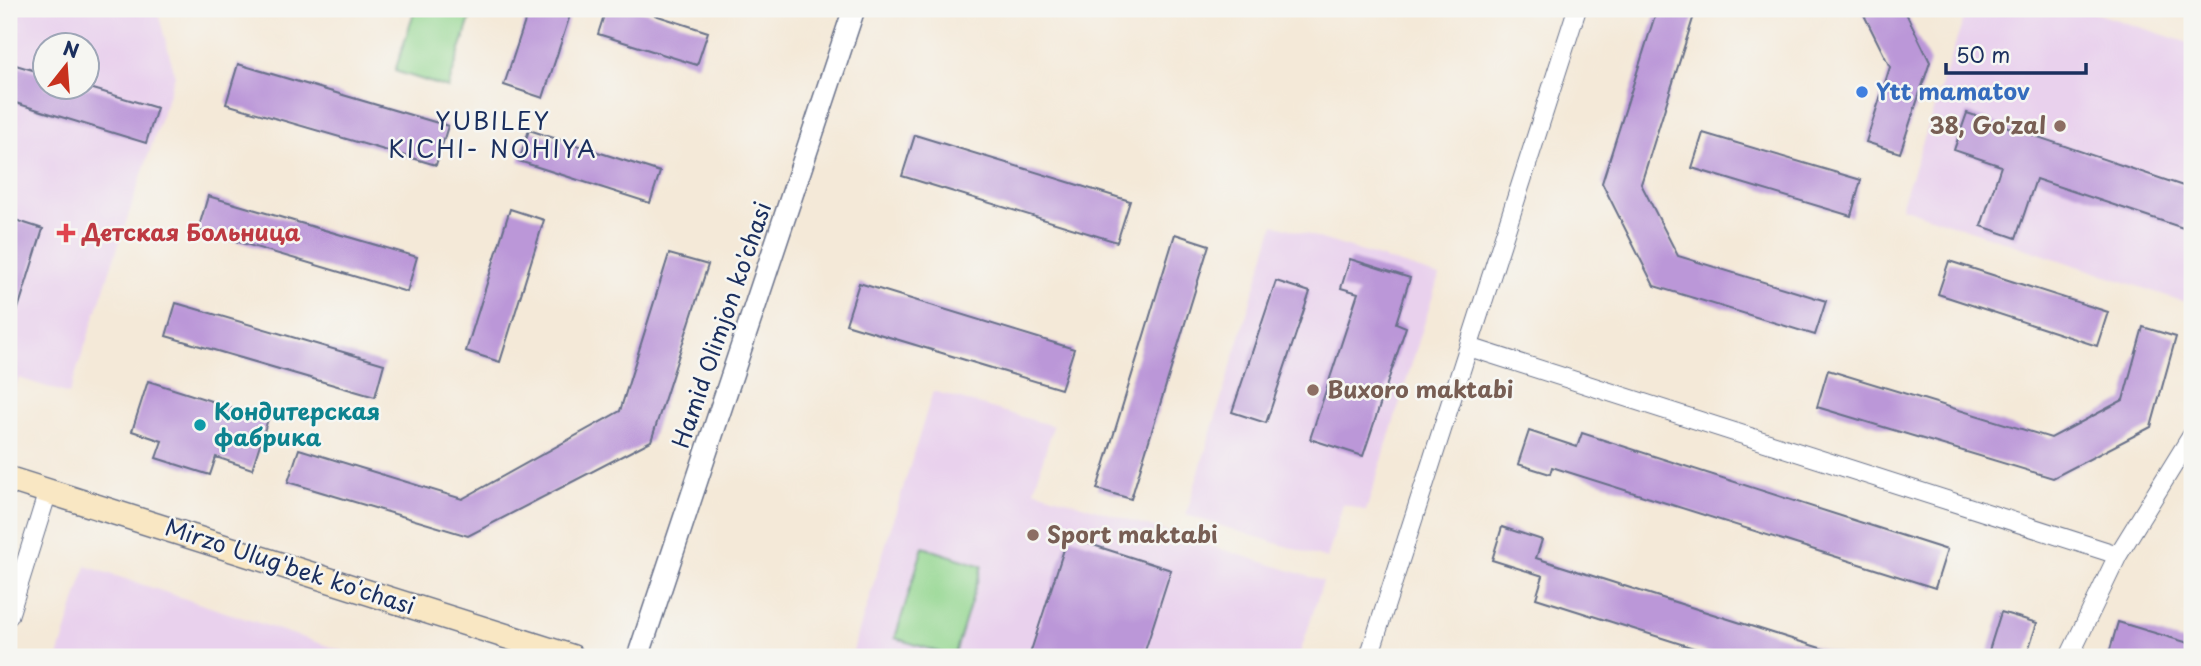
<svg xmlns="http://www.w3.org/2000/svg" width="2201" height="666" font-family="'Playpen Sans',sans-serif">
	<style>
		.built { fill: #e9d1ed; fill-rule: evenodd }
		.green { fill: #93d68f; stroke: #578276; stroke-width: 2 }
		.building { fill: #bb97d8 }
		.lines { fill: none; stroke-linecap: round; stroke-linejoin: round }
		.minor-casing { stroke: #677089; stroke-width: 20 }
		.tertiary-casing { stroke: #677089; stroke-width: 24 }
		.secondary-casing { stroke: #677089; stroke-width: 27 }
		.minor { stroke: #fff; stroke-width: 18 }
		.tertiary { stroke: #fff; stroke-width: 21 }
		.secondary { stroke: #f9e7c3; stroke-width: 24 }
		.shop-dot { fill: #3f7fe0; stroke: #f6f6f2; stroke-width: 2.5 }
		.education-dot { fill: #8d6e63; stroke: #f6f6f2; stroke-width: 2.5 }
		.health-dot { fill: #e0444e; stroke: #f6f6f2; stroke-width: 2.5 }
		.culture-dot { fill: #0f9aa8; stroke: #f6f6f2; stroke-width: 2.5 }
		.labels { text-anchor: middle; stroke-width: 5; stroke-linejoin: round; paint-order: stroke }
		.shop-label { font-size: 23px; font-weight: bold; fill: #366cbe; stroke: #f6f6f2; text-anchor: start }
		.education-label { font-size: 23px; font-weight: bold; fill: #785e54; stroke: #f6f6f2; text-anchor: start }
		.health-label { font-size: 23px; font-weight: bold; fill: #be3a42; stroke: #f6f6f2; text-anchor: start }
		.street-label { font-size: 23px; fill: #1b2f5e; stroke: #f6f6f2 }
		.culture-label { font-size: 23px; font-weight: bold; fill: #0d838f; stroke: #f6f6f2; text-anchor: start }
		.neighbourhood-label { font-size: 24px; letter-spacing: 2px; fill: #1b2f5e; stroke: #f6f6f2 }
	</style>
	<rect width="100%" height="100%" fill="#f6f6f2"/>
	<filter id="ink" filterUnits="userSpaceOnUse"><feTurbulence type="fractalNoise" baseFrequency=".0143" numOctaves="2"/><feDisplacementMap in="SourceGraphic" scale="14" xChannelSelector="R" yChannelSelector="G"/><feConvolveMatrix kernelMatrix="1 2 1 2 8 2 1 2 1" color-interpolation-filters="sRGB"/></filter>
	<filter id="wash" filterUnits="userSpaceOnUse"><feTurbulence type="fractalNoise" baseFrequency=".00686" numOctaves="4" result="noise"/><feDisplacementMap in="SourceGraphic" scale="28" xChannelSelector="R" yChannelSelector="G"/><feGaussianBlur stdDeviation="1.57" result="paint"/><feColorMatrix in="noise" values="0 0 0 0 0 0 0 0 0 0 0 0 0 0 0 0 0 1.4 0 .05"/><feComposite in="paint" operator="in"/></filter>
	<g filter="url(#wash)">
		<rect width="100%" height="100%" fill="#f4e9d8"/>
		<path class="built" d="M9,9H157L175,75L69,394L19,378L9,400ZM46,46H88V88H46Z
			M1967,9H2083L2192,44V280L2185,302L1901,207Z
			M1274,224L1439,276L1366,511L1343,504L1327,559L1186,515Z
			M933,391L1053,426L1034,490L1323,581L1299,657H851Z
			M86,566L361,657H58Z"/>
		<path class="green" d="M415,9H473L448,88L395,71Z
			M923,547L982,566L954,657L895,638Z"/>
		<g id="blocks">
			<path class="building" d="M529,9H572L543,98L504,85Z
				M606,9H636L708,32L697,65L598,34Z
				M1657,9H1696L1641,184L1678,256L1826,301L1815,335L1654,286L1602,183Z
				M1861,9H1904L1930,62L1900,153L1866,142L1890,67Z
				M9,63L46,74V88H90L157,108L146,143L9,101Z
				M238,64L448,126L436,165L226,104Z
				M1967,113L2192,189V201L2183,228L2036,179L2016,238L1981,226L2001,166L1954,150Z
				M529,130L660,172L650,203L519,161Z
				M1703,133L1861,180L1851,216L1692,168Z
				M915,135L1130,201L1117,242L902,176Z
				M208,196L417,257L407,292L198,230Z
				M510,209L544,220L500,362L466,351Z
				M9,218L43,229L12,328L9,327Z
				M1175,234L1209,245L1131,499L1097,489Z
				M669,254L708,265L651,441L468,536L288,482L299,449L462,499L620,411Z
				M1350,259L1410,278L1396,323L1406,327L1363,456L1310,439L1358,293L1341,288Z
				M1949,261L2108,312L2097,346L1938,294Z
				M1276,281L1310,292L1266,423L1232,412Z
				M859,283L1074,349L1061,389L846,324Z
				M176,303L384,364L375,397L166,336Z
				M2143,327L2176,337L2151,427L2053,478L1817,407L1828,370L2051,438L2123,400Z
				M148,381L268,419L252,469L216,457L210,475L156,458L162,441L132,431Z
				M1529,431L1577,447L1582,433L1947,550L1935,588L1552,467L1550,474L1518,464Z
				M1502,527L1542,540L1536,558L1839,654L1838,657H1722L1536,598L1543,576L1492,560Z
				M1068,537L1171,570L1143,657H1029Z
				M2001,612L2037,623L2026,657H1987Z
				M2118,622L2192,644V657H2108Z"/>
		</g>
	</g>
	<g filter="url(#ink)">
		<use href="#blocks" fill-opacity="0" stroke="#677089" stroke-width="2"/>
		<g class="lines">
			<g class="minor-casing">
				<path id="minor" d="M1469,347L2118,555
					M9,616L48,491
					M1369,657L1577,9
					M2069,657L2118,555L2192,435"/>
			</g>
			<g class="tertiary-casing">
				<path id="tertiary" d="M638,657L854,9"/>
			</g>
			<g class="secondary-casing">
				<path id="secondary" d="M9,479L572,657"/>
			</g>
			<use href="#minor" class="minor"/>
			<use href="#tertiary" class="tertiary"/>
			<use href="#secondary" class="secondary"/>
		</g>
	</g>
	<circle class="shop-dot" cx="1862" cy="92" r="7"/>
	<g class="education-dot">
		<circle cx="2060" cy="126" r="7"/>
		<circle cx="1313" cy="390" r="7"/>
		<circle cx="1033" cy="535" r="7"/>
	</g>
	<path class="health-dot" d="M62.5 222.5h7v7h7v7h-7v7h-7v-7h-7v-7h7z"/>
	<circle class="culture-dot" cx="200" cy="425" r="7"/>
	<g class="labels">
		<g class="shop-label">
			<text x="1876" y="100">Ytt mamatov</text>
		</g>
		<g class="education-label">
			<text x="2046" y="134" text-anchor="end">38, Go'zal</text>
			<text x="1327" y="398">Buxoro maktabi</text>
			<text x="1047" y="543">Sport maktabi</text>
		</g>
		<g class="health-label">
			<text x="82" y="241">Детская Больница</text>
		</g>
		<g class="street-label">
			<text transform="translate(722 325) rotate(-71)" y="8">Hamid Olimjon ko'chasi</text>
			<text transform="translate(290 567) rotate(18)" y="8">Mirzo Ulug'bek ko'chasi</text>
		</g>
		<g class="culture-label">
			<text x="214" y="420">Кондитерская<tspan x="214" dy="26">фабрика</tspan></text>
		</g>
		<g class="neighbourhood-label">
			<text x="493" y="130">YUBILEY<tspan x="493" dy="28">KICHI- NOHIYA</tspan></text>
		</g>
	</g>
	<rect width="2201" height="666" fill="none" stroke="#f6f6f2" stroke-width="35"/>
	<g transform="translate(66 66) rotate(17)"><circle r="33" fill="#f6f6f2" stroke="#9ea6b7" stroke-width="2"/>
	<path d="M0-5L12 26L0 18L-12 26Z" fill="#c8321e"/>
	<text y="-10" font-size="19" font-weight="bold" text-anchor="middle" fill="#1b2f5e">N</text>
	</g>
	<path d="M1946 63v10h140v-10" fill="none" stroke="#1b2f5e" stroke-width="3.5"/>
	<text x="1956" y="63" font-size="21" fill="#1b2f5e" stroke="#f6f6f2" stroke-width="5" paint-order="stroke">50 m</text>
</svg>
